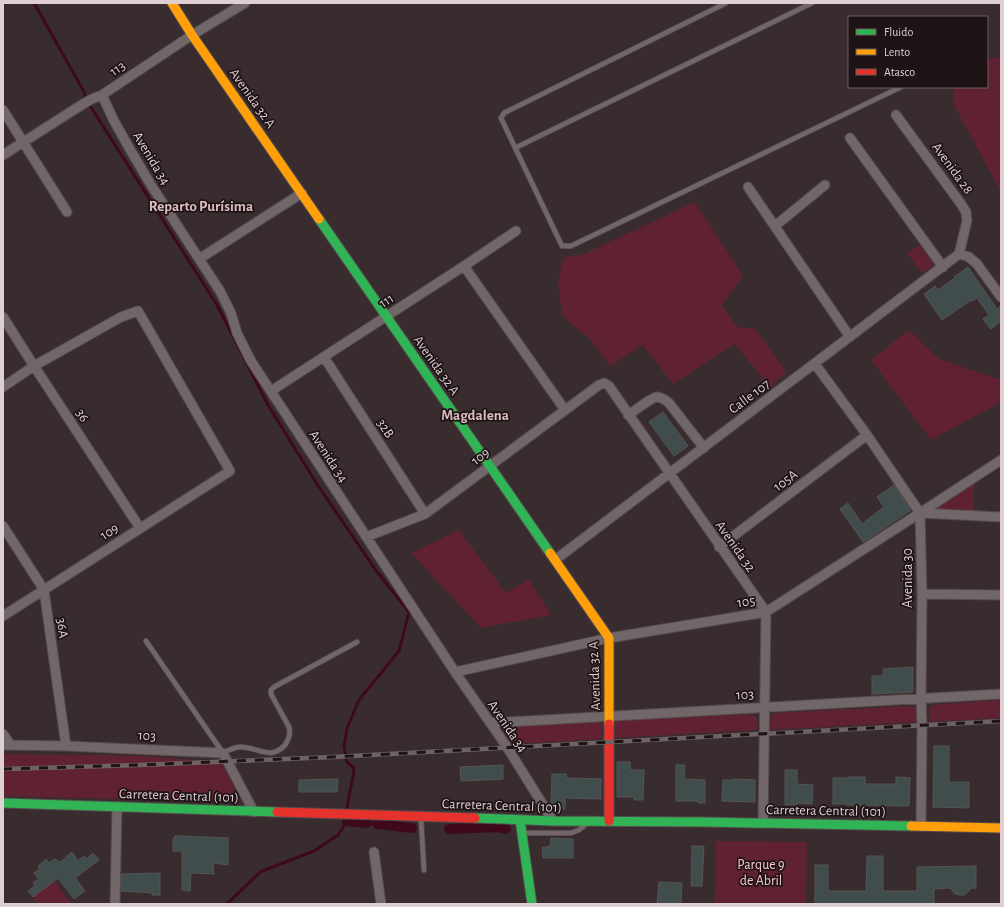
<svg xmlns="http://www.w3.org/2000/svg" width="1004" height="907" font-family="'Alegreya Sans',sans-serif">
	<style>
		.green { fill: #602233 }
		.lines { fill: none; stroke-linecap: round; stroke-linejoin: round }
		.stream { stroke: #3e091b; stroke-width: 3 }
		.canal { stroke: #3e091b; stroke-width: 10 }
		.building { fill: #414c4c; stroke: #545555 }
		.lane-casing { stroke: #554a4c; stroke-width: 6 }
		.street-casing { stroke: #554a4c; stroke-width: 11 }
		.fast-casing { stroke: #554a4c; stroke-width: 11 }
		.slow-casing { stroke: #554a4c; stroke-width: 11 }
		.jam-casing { stroke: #554a4c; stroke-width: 11 }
		.lane { stroke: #716769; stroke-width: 4.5 }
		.street { stroke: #716769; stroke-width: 9 }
		.fast { stroke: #30b455; stroke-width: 9 }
		.slow { stroke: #ff9f0a; stroke-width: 9 }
		.jam { stroke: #e5322d; stroke-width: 9 }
		.rail-casing { stroke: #6d6365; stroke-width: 4.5 }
		.rail { stroke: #1e1315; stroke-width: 3; stroke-dasharray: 9; stroke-linecap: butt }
		.labels { text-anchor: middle; stroke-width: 3.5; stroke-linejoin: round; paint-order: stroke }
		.street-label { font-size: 14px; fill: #dfcfd2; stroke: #1e1315 }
		.park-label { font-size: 14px; fill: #f6c7cf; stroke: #1e1315 }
		.neighbourhood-label { font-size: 15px; font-weight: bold; fill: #dbbcc2; stroke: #1e1315 }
	</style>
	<rect width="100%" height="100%" fill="#392c2f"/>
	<path class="green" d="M1001,57V192L955,107L953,99L954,87H987V59Z
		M695,202L743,276L722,305L737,327L756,329L786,372L770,387L735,344L673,384L643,345L610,366L590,339L562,316L558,281L564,257L582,255Z
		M919,245L934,265L922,273L907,253Z
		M909,330L939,359L1001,380V402L931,440L871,360Z
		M974,483V511H936V508Z
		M459,530L506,593L529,579L551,615L481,628L411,553Z
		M1001,700V718L929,722L930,708L933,705Z
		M911,706L917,709L918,722L770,730L771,716L775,713Z
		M751,714L756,717L757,720V730L615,738V724L616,721L620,720Z
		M596,722H599L602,725V739L510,744L502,732C503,728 505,727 509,726Z
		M3,754L142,756L219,762L226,770L241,802L3,796Z
		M716,841L807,842L806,904H715Z
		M54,881L71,904H38L33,897Z"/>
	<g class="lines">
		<path class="stream" d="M34,3L83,90L87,101L217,305L268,405L317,484L377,572L409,612L399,651L359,700L347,728L344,746L347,762L353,767L354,771L348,802L347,811
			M227,904L260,872L314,851L338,835L347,821V818"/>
		<path class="canal" d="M347,821L367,823
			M377,824L412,828
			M449,829L498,827L506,829"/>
	</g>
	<path class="building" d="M968,267L997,309L1001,306V321L991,329L983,319L989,315L977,298L972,301L971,300L942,320L924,294L935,286L938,290L955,278L954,277Z
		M663,412L688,446L674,456L649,422Z
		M894,485L911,510L863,542L840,509L848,503L862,524L884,507L877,497Z
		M913,667V692L872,694V676H883V669Z
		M934,746H949V782H969V808L933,807Z
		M617,762H630V770H644L643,800H634V797H617Z
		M503,765V779L461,781L460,767Z
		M676,765H685L684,779L705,780V803H698V801H676Z
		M785,770H797V784L813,785L812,804L797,803V805H785Z
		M552,774H566V778L601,779V799L565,798V809H552L551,806Z
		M848,777H865V784H896V777L910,778L909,806L847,805V804H833V778H848Z
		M338,779L337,792H299V780Z
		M734,779L755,780V802L722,801L723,780H734Z
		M175,836H179L228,838V865L213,863L214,874L191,873L190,891L182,890V851H173V839Z
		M551,838L573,839V858H543L542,848L550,846Z
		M692,846H704L702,886H691Z
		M72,852L78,861L84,856L86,859L93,853L99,860L75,878L85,891L74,899L58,878L33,897L28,891L35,886L33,883L39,879L34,873L40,869L38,866L46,859L49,863L55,859L60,862Z
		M867,856H883V891H917V867L976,866V888H971L968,892L964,895H959L955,894L950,888L934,889V904H815V865H828V891H866Z
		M160,873V895H152V893L121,891L122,874Z
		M659,882L682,883L681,904H657Z"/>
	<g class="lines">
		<g class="lane-casing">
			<path id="lane" d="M726,3L504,113L501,118L562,246H571L901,87
				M515,148L812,3
				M146,641L223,753C229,750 234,747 241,747C257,747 271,761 285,745C289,739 291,734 289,727L271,694V690L274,687L357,642
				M421,819L424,870
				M523,833H571L579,830L585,825"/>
		</g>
		<g class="street-casing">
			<path id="street" d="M102,95L114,121L131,151L151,185L220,291L231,313L237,333L251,361L455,672L507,747L553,821
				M3,110L67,212
				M896,115L961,204L966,212L967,221L959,254L969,257L977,264L1001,297
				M850,138L943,267
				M3,155L83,104L92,99L102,95L192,35L245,3
				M748,187L850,337
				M775,226L825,185
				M199,259L302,193
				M464,266L565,410
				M3,317L34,366L140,528
				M324,357L425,514
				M815,364L867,435L920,513L922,594L921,699L922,725L921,826
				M3,387L34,366L121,317L138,311L230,471L3,616
				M271,391L464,266L516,231
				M628,415C635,411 650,398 657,397C662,397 665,400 669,403L704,448
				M920,513L1001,517
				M3,526L44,590L66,746
				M366,537L425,514L599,385L604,383L609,386L766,612L763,823
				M719,547L867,435
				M555,560L959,254
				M922,594L1001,595
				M455,672L609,638L766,612L920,513L1001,460
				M490,723L1001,694
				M3,734L10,744
				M3,745L66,746L223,753L254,812
				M374,852L381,904
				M115,904L117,807"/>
		</g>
		<g class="fast-casing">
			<path id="fast" d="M319,219L550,553
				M3,803L277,812
				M475,818L553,821L704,822L911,826
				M520,820L532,904"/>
		</g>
		<g class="slow-casing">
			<path id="slow" d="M172,3L192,35L319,219
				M550,553L609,638V724
				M911,826L1001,828"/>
		</g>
		<g class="jam-casing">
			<path id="jam" d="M609,724V821
				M277,812L475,818"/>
		</g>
		<use href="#lane" class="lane"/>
		<use href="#street" class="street"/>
		<use href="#fast" class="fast"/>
		<use href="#slow" class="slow"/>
		<use href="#jam" class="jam"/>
		<g class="rail-casing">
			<path id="rail" d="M3,769L140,765L333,757L1001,721"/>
		</g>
		<use href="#rail" class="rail"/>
	</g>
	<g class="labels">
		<g class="street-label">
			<text transform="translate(117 68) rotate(-34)" y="5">113</text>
			<text transform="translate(253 98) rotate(55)" y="5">Avenida 32 A</text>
			<text transform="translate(152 158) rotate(59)" y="5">Avenida 34</text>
			<text transform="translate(953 168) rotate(54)" y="5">Avenida 28</text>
			<text transform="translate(386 300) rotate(-33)" y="5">111</text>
			<text transform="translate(437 365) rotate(55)" y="5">Avenida 32 A</text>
			<text transform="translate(749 396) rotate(-37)" y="5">Calle 107</text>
			<text transform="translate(83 415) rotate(57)" y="5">36</text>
			<text transform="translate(386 428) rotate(57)" y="5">32B</text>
			<text transform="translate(329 456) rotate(57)" y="5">Avenida 34</text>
			<text transform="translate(480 456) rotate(-37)" y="5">109</text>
			<text transform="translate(785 480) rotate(-37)" y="5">105A</text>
			<text transform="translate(109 531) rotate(-33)" y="5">109</text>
			<text transform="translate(736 546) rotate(55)" y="5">Avenida 32</text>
			<text transform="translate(907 578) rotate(-90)" y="5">Avenida 30</text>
			<text transform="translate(746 601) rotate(-9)" y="5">105</text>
			<text transform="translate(63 628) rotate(82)" y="5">36A</text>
			<text transform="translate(594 676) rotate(-92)" y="5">Avenida 32 A</text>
			<text transform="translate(745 694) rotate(-3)" y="5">103</text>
			<text transform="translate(508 726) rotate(56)" y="5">Avenida 34</text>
			<text transform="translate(147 735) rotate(3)" y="5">103</text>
			<text transform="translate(179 795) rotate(2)" y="5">Carretera Central (101)</text>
			<text transform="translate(502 805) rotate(2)" y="5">Carretera Central (101)</text>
			<text transform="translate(826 810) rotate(1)" y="5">Carretera Central (101)</text>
		</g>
		<g class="park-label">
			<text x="761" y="869">Parque 9<tspan x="761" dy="16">de Abril</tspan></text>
		</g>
		<g class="neighbourhood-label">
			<text x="201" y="211">Reparto Purísima</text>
			<text x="475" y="420">Magdalena</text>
		</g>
	</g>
	<rect width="1004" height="907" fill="none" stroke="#dfcfd2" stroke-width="8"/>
	<rect x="848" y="16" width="140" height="72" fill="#1e1315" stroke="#6b5e61"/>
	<rect x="856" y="29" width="20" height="6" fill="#30b455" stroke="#6b5e61"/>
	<text x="884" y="36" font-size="12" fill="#dfcfd2">Fluido</text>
	<rect x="856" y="49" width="20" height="6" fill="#ff9f0a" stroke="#6b5e61"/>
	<text x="884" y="56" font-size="12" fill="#dfcfd2">Lento</text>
	<rect x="856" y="69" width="20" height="6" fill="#e5322d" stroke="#6b5e61"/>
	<text x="884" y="76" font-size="12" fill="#dfcfd2">Atasco</text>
</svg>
